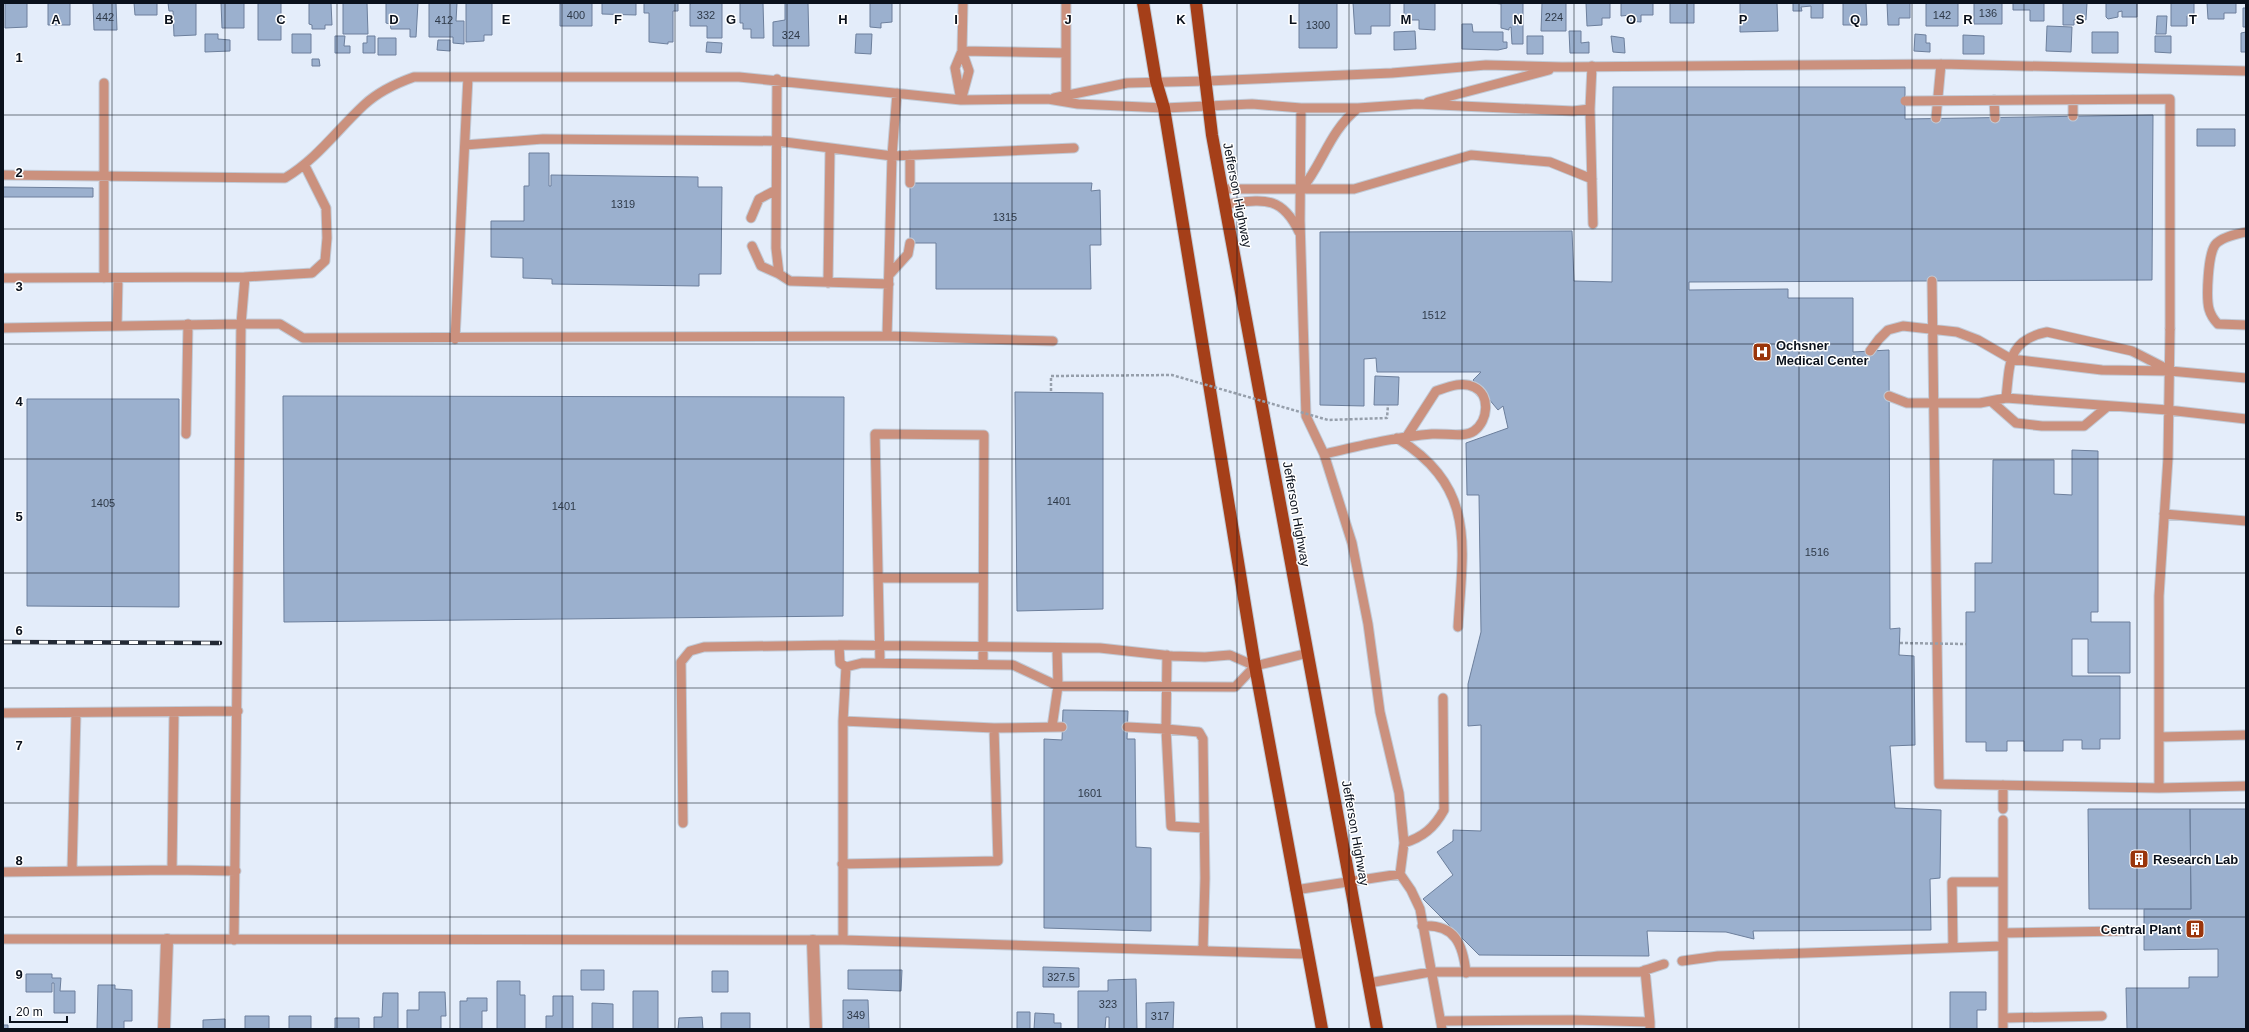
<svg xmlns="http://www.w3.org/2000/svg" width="2249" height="1032" font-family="Arial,sans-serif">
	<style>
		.building { fill: #9bb0ce; stroke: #6c7f9c }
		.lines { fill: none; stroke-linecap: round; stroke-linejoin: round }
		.lane-casing { stroke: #c1cad6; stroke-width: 11 }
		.street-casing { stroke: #c1cad6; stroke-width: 14 }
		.primary-casing { stroke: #c1cad6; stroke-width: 14 }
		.lane { stroke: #cb917e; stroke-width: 9 }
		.street { stroke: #cb917e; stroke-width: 12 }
		.primary { stroke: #a53f19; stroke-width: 12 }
		.rail-casing { stroke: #222934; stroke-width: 4.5 }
		.rail { stroke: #fff; stroke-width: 3; stroke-dasharray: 9; stroke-linecap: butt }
		.lane-bridge-casing { stroke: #c1cad6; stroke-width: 11; stroke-linecap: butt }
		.path-bridge { stroke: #969fab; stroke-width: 2.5; stroke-dasharray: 3 2; stroke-linecap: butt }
		.lane-bridge { stroke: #cb917e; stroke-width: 9 }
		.grid { fill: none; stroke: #0a111c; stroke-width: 1; stroke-opacity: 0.55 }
		.labels { text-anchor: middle; stroke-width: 3; stroke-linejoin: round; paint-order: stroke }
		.number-label { font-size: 11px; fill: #2e3948 }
		.street-label { font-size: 13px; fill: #0a111c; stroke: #fff }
		.poi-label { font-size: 13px; font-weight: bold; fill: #0a111c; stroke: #fff; text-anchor: start }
		.grid-label { font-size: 13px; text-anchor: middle; font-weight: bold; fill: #0a111c; stroke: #fff; stroke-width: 3; stroke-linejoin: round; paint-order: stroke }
	</style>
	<rect width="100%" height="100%" fill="#e4edfa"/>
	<path class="building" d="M5,3H27V27L5,28Z
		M48,3H70V25H48Z
		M93,3H116L117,30H94Z
		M134,3H157V15H135Z
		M168,3H196V35L174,36L173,11H169Z
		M221,3H244V28H222Z
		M258,3H281V40H258Z
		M309,3H331L332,25H325V29H312V25L309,24Z
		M343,3H367L368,34H343Z
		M386,3H418L416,37H410V29H391L390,24L386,23Z
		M429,3H457L456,21H464V44L453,43V37H429Z
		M466,3H492V35H484V41L466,42Z
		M563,3H592V26H560V4Z
		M602,3H636V15L602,14Z
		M644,3H678V11H673V42H668V44L649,42V13H644Z
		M693,3H722V38H707V26H690V4Z
		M740,3H763L764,38H751V29H743V23H740Z
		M785,3H808L809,46H773V22L785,20Z
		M870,3H892V22L881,23V28L870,27Z
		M1299,3H1337V48H1299Z
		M1353,3H1390V26H1371V34H1355Z
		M1404,3H1435V30L1419,29V20H1404Z
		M1523,3V44H1512L1511,27L1509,28V30L1501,28V4L1493,3Z
		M1542,3H1566V31H1541Z
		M1586,3H1610V18H1602V25L1587,26Z
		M1621,3H1653V15H1641V22L1629,21L1630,15L1621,16Z
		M1670,3H1694V23H1670Z
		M1740,3H1777L1778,31L1740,32Z
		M1793,3H1823V18H1811V6L1801,7L1802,11H1793Z
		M1843,3H1866L1867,25H1843Z
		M1887,3H1910V18H1899V25H1888Z
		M1929,3H1958V26H1926V4Z
		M1974,3H2002V24H1974Z
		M2013,3H2044V21H2030V10H2013Z
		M2063,3H2087L2086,20H2074V25H2063Z
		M2106,3H2137V17H2122V11L2118,12V17L2108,19L2106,17Z
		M2171,3H2194V16H2187V26H2171Z
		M2207,3H2236V13H2224V19H2208Z
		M2243,8H2246V27H2243Z
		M2157,16H2167L2166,34H2156Z
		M1462,24H1472L1473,32H1503V42H1507V48L1498,50L1462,49Z
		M2047,26L2072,27L2071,52L2046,51Z
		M1415,31L1416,49L1394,50V32Z
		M1569,31H1581V43L1589,42V53H1570Z
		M2092,32H2118V53H2092Z
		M2246,32V52H2241V33Z
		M205,34H218V39L230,40V51L205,52Z
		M292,34H311V53H292Z
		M856,34H872L871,54L855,53Z
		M1915,34L1926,35V43H1930V52L1914,51Z
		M1963,35L1984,36V54H1963Z
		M335,36H345L344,46H350V53H335Z
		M367,36H375V53H363V43H367Z
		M1527,36H1543V54H1527Z
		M1611,36L1624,38L1625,53L1613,52Z
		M2155,36H2171V53L2155,52Z
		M378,38H396V55H378Z
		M438,40H450V51L437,50Z
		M707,42L722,43L721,53L706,52Z
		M312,59H319L320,66H312Z
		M1613,87H1905V119L2153,115L2152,280L1689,282V290L1788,289V298H1853V352L1889,350L1890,629L1900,628L1899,655L1914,656L1915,745L1890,746L1895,808L1941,810L1940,878L1930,879L1931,930L1753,931L1754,939L1726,932L1647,931L1649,956L1479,955L1423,899L1453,875L1437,852L1453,841V830L1481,831V725L1468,726V684L1481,632L1479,495H1467L1466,443L1508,428L1503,406L1498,410L1473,380L1481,372H1377L1376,358L1364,359V406L1320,405V232L1572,231L1574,281L1612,282Z
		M2197,129H2235V146H2197Z
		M529,153H549V186H551V175L698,177V187H722L721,274H699V286L552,284V279L523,278V258L491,257V221H524V186H529Z
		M910,183H1092L1091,191L1100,190L1101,245H1090L1091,289H936V243H910Z
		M3,187L93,188V197H3Z
		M1375,376L1399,377L1398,405H1374Z
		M1015,392L1103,393V609L1017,611Z
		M283,396L844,397L843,616L284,622Z
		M27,399H179V607L27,606Z
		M2072,450L2098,451V612H2091V622H2130V673H2088V639H2072V676H2120V739H2100V749H2082V740H2063V751H2024V741H2007V751H1986V742H1966V612H1975V563H1992L1993,460H2054V494L2072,495Z
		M1063,710L1128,711L1127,739H1135L1136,847L1151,848V931L1044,928V739L1062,740Z
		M2088,809H2190L2191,909H2089Z
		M2190,809H2246V1029H2127L2126,988H2189V977H2218V949L2144,950V909H2191Z
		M1043,967L1079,968V987H1043Z
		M581,970H604V990H581Z
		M848,970H902L901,991L848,989Z
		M712,971H728V992H712Z
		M26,974H52V978H61L60,991H75V1013H54V983H52V992H26Z
		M1136,979L1137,1029H1109V1017H1106L1105,1029H1078V991H1108V980Z
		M497,981H520V995H525V1029H497Z
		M98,985H115V989L132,990V1021H124V1029H97Z
		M633,991H658V1029H633Z
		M419,992H445L446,1016H441V1029H407V1010H419Z
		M1950,992H1986V1010H1977V1029H1950Z
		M383,993H398V1029H374V1017H382Z
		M553,996H573V1029H546V1016H553Z
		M467,998H487V1011H482V1029H460V1001H467Z
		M843,1000H868L869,1029H843Z
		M1174,1002L1173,1029H1146V1003Z
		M592,1003L613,1004V1029H592Z
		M1017,1012H1030V1029H1017Z
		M721,1013H750V1029H721Z
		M1035,1013L1054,1014V1023H1061V1029H1034Z
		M245,1016H269V1029H245Z
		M289,1016H311V1029H289Z
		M702,1017L703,1029H678L679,1018Z
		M335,1018H359V1029H333L335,1028Z
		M225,1019V1029H203V1020Z
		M3,1025H8V1029H3Z"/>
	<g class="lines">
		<g class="lane-casing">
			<path id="lane" d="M963,3L962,51L1066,53
				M1066,3V95
				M1592,66L1590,109L1593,224
				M777,79L776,248L779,274L790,281L889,284
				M104,83V278
				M897,93L892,156L1074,148
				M962,97L969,71L962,51
				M1054,98L1127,83L1207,81L1392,73L1486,65L1562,67L1941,64L2246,71
				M961,100L955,68L962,51
				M1994,100L1995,118
				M2073,100V116
				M1428,102L1549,70
				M1301,108L1300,221L1306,416L1324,454L1352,543L1368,624L1380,712L1399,793L1404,843L1400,874
				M1936,118L1941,64
				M3,175L285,178C317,159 337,130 364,105C378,92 397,83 414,77H739L961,100L1048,99L1078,104L1164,108L1252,104L1301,108H1358L1417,104L1573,111L1590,109
				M910,183V155
				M1222,189H1354L1471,155L1550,162L1592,179
				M1301,190C1324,162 1328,133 1358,108
				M1226,204C1262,200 1281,194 1299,232
				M751,218L759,199L776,190
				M2246,232C2237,234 2221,237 2215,245C2208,255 2206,297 2209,309C2211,316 2213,319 2218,324L2246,325
				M752,246L761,266L779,274
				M889,275L908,254L910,243
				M3,278L245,277
				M1932,281L1939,784L2159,788L2246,786
				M828,283L830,148
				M117,325L118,278
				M3,328L241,324L245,277L312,273L325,261L327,238L326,208L305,166
				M887,336L1053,341
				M455,339L468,77
				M1870,351L1879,339L1888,330L1903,326L1957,332L1978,340L2011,359L2102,370L2170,371L2246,378
				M1889,396L1907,403H1980L2006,398L2168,410L2246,419
				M2006,398C2010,364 2007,340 2047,332L2132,351L2169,370
				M1991,401L2016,423L2042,426H2084L2108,406
				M186,434L188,324
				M1397,438C1477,488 1463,545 1458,627
				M1324,454C1360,446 1395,437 1432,434C1445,433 1464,438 1474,431C1488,421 1491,395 1474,387C1462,381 1448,387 1436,391L1407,436
				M2164,514L2246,521
				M878,578H983
				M839,645L1100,648L1172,656L1205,657L1230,655L1255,666L1235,687L1058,686L1013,665L862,663L846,667L840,663Z
				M1167,655L1166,729L1199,732L1203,739L1205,878L1203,950
				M880,663L875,434L984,435L983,664
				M1255,666L1308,653
				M846,667L843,721L994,728L1062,727
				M174,712L172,870L236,871
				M3,713L238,711
				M1052,727L1058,686L1057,648
				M1127,727L1166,729L1171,826L1204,828
				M2159,737L2246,735
				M2159,788V596L2168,458L2170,329
				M2003,809V785
				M683,823L681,662L690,651L704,647L839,645
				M1404,843C1423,837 1434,828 1444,810L1443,698
				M842,864L998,861L994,728
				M72,871L76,713
				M3,872L172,870
				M1295,890L1400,874L1411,890L1420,909L1442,1029
				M1422,926C1455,924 1463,944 1466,973
				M2003,933L2124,931
				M3,939L843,940L1307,954
				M234,940L241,324H280L303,338L887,336L892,156L777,141L543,139L465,145
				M843,940V721
				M2003,946V1029
				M1953,947L1952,882H2003
				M1682,961L1718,956L2003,946V820
				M1645,970L1650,1022
				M1369,983L1430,972H1640L1664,964
				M2003,1018L2102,1016
				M1441,1021L1573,1020L1650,1022V1029"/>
		</g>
		<g class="street-casing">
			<path id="street" d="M813,941L816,1029
				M164,1029L167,940"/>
		</g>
		<g class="primary-casing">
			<path id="primary" d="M1143,3L1156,81L1164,108L1255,666L1322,1029
				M1196,3L1212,135L1377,1029"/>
		</g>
		<use href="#lane" class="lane"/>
		<use href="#street" class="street"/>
		<use href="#primary" class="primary"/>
		<g class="rail-casing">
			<path id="rail" d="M3,642L220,643"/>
		</g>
		<use href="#rail" class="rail"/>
		<g class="lane-bridge-casing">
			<path id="lane-bridge" d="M1905,101L2170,99V329"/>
		</g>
		<path class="path-bridge" d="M1051,391V376L1172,375L1328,420L1387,418L1388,405
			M1900,643L1966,644"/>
		<use href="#lane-bridge" class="lane-bridge"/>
	</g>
	<path class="grid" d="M112,3V1029M225,3V1029M337,3V1029M450,3V1029M562,3V1029M675,3V1029M787,3V1029M900,3V1029M1012,3V1029M1124,3V1029M1237,3V1029M1349,3V1029M1462,3V1029M1574,3V1029M1687,3V1029M1799,3V1029M1912,3V1029M2024,3V1029M2137,3V1029M3,115H2246M3,229H2246M3,344H2246M3,459H2246M3,573H2246M3,688H2246M3,803H2246M3,917H2246"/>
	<defs>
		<g id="hospital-square" transform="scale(1)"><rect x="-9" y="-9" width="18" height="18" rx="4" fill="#9a350b" stroke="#fff"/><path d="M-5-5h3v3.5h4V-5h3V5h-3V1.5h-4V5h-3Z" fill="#fff"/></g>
		<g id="building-square" transform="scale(1)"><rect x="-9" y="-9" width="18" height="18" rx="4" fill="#9a350b" stroke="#fff"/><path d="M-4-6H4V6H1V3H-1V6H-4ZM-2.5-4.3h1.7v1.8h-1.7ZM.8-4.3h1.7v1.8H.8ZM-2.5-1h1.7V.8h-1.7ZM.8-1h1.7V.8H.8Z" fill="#fff"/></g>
	</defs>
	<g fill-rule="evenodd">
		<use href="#hospital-square" x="1762" y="352"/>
		<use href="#building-square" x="2139" y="859"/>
		<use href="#building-square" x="2195" y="929"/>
	</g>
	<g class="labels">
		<g class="number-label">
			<text x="1988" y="17">136</text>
			<text x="576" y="19">400</text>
			<text x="706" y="19">332</text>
			<text x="1942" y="19">142</text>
			<text x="105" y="21">442</text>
			<text x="1554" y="21">224</text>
			<text x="444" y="24">412</text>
			<text x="1318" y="29">1300</text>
			<text x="791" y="39">324</text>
			<text x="623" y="208">1319</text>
			<text x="1005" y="221">1315</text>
			<text x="1434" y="319">1512</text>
			<text x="1059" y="505">1401</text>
			<text x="103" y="507">1405</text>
			<text x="564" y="510">1401</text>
			<text x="1817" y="556">1516</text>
			<text x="1090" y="797">1601</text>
			<text x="1061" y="981">327.5</text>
			<text x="1108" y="1008">323</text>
			<text x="856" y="1019">349</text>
			<text x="1160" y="1020">317</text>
		</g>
		<g class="street-label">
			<text transform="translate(1238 195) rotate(79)" y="5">Jefferson Highway</text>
			<text transform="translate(1297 514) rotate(80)" y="5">Jefferson Highway</text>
			<text transform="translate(1356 833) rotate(80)" y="5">Jefferson Highway</text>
		</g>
		<g class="poi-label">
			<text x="1776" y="350">Ochsner<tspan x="1776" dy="15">Medical Center</tspan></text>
			<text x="2153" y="864">Research Lab</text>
			<text x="2181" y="934" text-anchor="end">Central Plant</text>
		</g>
	</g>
	<g class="grid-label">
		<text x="56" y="24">A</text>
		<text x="169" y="24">B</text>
		<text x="281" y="24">C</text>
		<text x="394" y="24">D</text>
		<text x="506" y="24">E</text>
		<text x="618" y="24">F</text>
		<text x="731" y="24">G</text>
		<text x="843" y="24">H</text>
		<text x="956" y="24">I</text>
		<text x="1068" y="24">J</text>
		<text x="1181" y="24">K</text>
		<text x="1293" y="24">L</text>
		<text x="1406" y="24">M</text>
		<text x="1518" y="24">N</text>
		<text x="1631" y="24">O</text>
		<text x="1743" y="24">P</text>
		<text x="1855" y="24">Q</text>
		<text x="1968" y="24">R</text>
		<text x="2080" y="24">S</text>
		<text x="2193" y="24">T</text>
		<text x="19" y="62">1</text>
		<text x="19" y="177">2</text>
		<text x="19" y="291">3</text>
		<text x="19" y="406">4</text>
		<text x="19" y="521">5</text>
		<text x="19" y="635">6</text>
		<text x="19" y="750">7</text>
		<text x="19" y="865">8</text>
		<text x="19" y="979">9</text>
	</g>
	<rect width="2249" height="1032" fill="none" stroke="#0a111c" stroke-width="8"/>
	<path d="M10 1016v6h57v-6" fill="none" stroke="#0a111c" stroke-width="2"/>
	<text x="16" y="1016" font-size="12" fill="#0a111c" stroke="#ffffff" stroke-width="3" paint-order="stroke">20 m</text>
</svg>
